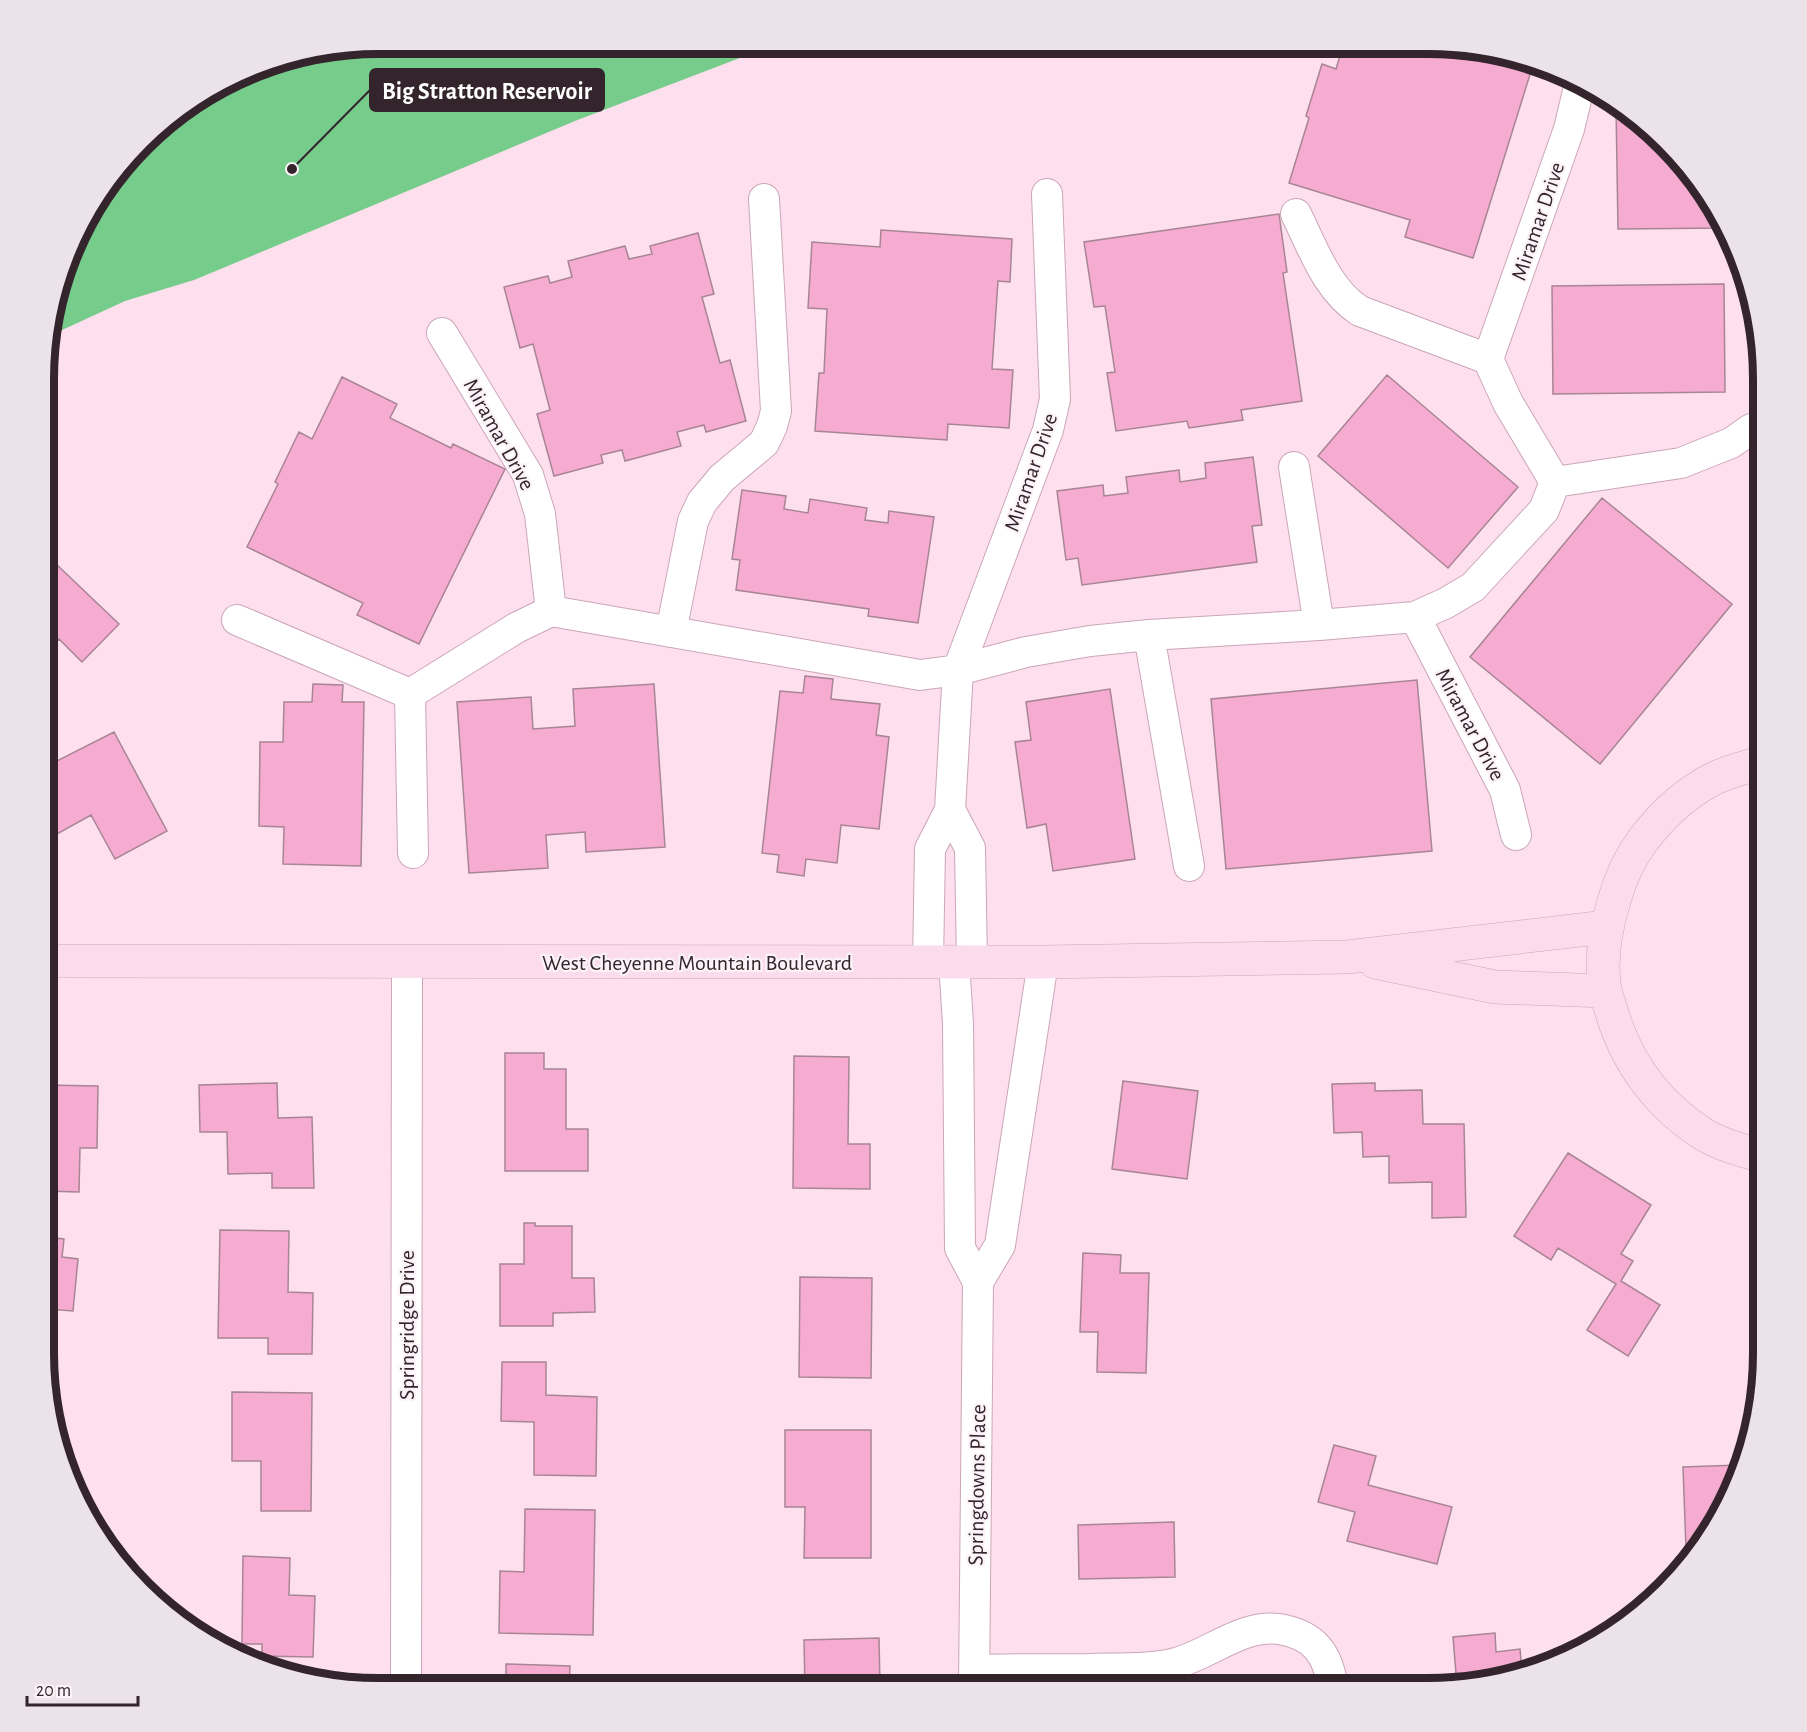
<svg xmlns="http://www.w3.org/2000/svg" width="1807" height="1732" font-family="'Alegreya Sans',sans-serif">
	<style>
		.water { fill: #76cc8b }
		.building { fill: #f6abd0; stroke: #a88595; stroke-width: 1.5 }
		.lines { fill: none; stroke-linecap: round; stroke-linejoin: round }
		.street-casing { stroke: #cba6b8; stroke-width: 32 }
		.secondary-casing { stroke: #cba6b8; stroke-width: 34 }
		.street { stroke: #fff; stroke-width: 30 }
		.secondary { stroke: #fbdcec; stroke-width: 33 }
		.labels { text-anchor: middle; stroke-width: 4.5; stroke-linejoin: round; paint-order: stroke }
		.street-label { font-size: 22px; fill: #33252b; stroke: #fbf3f7 }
		.rim { fill: none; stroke: #33252b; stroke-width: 8 }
		.leader { fill: none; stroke: #33252b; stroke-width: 2 }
		.callout-dot { fill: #33252b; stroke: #fbf3f7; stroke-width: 2 }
		.callout { fill: #33252b; stroke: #33252b; stroke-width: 2 }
		.callout-label { font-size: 24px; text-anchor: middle; font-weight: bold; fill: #fff }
	</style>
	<rect width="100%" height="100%" fill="#fedfed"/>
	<path class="water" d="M379,44L774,45L575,121L194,280L125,301L60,331L50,343V314L89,211L158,126L271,61Z"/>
	<path class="building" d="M1343,46H1444L1476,56L1478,51L1532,68L1473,258L1405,237L1410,220L1289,183L1309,118L1306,116L1322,64L1336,69Z
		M1616,106L1694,174L1725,228L1618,229Z
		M1279,214L1287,272L1283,273L1302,401L1241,410L1243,420L1189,428L1187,421L1116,431L1107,373L1115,372L1105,306L1094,307L1084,242Z
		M881,230L1012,239L1010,282L998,281L992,369L1013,370L1009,428L948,424L947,440L815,431L819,373H824L827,309L808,308L812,242L880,247Z
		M698,233L714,294L702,297L720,363L730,360L746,421L706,432L704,425L677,432L681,446L625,461L622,450L601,455L603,463L554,476L537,414L550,410L533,344L520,348L504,287L548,276L550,283L572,277L568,261L625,246L629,259L652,254L650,246Z
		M1724,284L1725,392L1553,394L1552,286Z
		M1387,375L1518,487L1448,568L1318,456Z
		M342,377L397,404L390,418L451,448L453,444L505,469L419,644L357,615L363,603L247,547L278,484L275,482L299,432L312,439Z
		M1253,457L1262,525L1252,526L1257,562L1082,585L1078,558L1066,560L1057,491L1103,485L1104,496L1128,493L1126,477L1179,470L1180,482L1206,478L1205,463Z
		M742,490L786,496L784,509L808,513L810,499L867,508L865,520L888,523L889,511L934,517L918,623L868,616L869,609L736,590L740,560L732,559Z
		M1602,498L1732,604L1600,764L1470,657Z
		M55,563L119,624L82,662L59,639L48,650L49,570Z
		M805,676L833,679L831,699L880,704L876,735L889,737L879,829L841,825L837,863L806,859L804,876L777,872L779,855L762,853L780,691L803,693Z
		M1417,680L1432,851L1226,869L1211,699Z
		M313,684L343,685L342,702H364L361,866L283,864L284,827L259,826L260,742H283L284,702H312Z
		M654,684L665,847L586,852L585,832L546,835L548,868L469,873L457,702L531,697L533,729L575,726L573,689Z
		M1110,689L1135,859L1053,871L1046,824L1027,828L1015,742L1031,740L1026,702Z
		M114,732L167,831L115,859L91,815L57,834L47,815V766Z
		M505,1053H544V1069H566V1129H588V1171H505Z
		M794,1056L849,1057L848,1144H870V1189L793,1188Z
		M1123,1081L1198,1091L1187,1179L1112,1169Z
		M277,1083L278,1118L312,1117L314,1188H272V1173L228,1174L227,1132H200L199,1085Z
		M1375,1083V1091L1422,1090L1423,1124H1464L1466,1217L1432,1218V1182L1389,1183V1156L1363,1157L1362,1132L1334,1133L1332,1084Z
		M46,1085L98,1086L97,1148H80L79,1192L45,1191Z
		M1568,1153L1651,1205L1621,1254L1633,1261L1621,1281L1660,1305L1628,1356L1587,1330L1616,1284L1558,1248L1551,1260L1514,1236Z
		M524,1223H535V1226H572V1278H594L595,1312L553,1313V1326H500V1264H524Z
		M220,1230L289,1231L288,1292L313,1293L312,1354H268V1338H218Z
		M45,1237L64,1239L62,1257L78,1259L73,1311L48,1309L46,1329H44Z
		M1083,1253L1121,1255L1120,1273H1149L1146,1373L1097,1372L1098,1332H1080Z
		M800,1277L872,1278L871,1378L799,1377Z
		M502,1362H546V1395L597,1397L596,1476L534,1475V1422L501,1421Z
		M232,1392L312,1393L311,1511H261V1461H232Z
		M785,1430H871V1558H804L805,1507H785Z
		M1334,1445L1376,1456L1368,1485L1452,1507L1437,1564L1347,1541L1355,1512L1318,1502Z
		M1739,1465L1729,1502L1698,1549H1686L1683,1467Z
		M525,1509L595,1510L593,1635L499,1633L500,1571L524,1572Z
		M1174,1522L1175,1577L1079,1579L1078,1525Z
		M243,1556L290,1558L289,1595L315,1596L313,1657L262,1656V1644H242Z
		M1495,1633L1496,1652L1520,1649L1522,1671L1457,1686L1453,1637Z
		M879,1638L880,1688H805L804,1640Z
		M506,1664L570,1666L569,1688H506Z"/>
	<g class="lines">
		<g class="street-casing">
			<path id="street" d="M1296,214C1313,248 1327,290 1360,311L1488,359
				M442,333L528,475L540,514L551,611
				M1294,467L1319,625
				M1555,482L1681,463L1731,443L1751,429
				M1415,617L1505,790L1516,835
				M237,620L410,694
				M671,632L693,521L702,502L722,478L764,443L772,426L776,411L764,199
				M1149,635L1189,866
				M950,810L970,848L972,962
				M413,853L410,694L516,628L551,611L920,675L958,670L1026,652L1090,641L1149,635L1319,625L1415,617L1446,603L1473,587L1544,510L1555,482L1508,403L1488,359L1569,129L1580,83
				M928,962L930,849L950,810L958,670L1048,430L1055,399L1047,194
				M954,962L958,1024L960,1248L978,1282
				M974,1670C1012,1669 1050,1669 1089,1669C1117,1668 1148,1670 1176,1663C1210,1654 1242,1624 1279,1629C1315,1635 1328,1654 1333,1688
				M406,1688L407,962
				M974,1688L978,1282L1000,1245L1043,962"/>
		</g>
		<g class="secondary-casing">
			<path id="secondary" d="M1763,762C1747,767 1730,771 1715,778C1687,792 1662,815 1643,840C1629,859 1620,879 1614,901C1605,930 1600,961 1605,991C1607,998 1610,1006 1612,1013C1627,1063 1658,1105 1703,1134C1721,1145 1743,1151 1763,1156
				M46,961L1043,962L1347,957L1606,927
				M1375,962L1495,987L1605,991"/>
		</g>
		<use href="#street" class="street"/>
		<use href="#secondary" class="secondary"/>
	</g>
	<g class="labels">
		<g class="street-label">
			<text transform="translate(1537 221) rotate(-71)" y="8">Miramar Drive</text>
			<text transform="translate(500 434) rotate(61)" y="8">Miramar Drive</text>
			<text transform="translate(1030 472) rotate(-71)" y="8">Miramar Drive</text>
			<text transform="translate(1471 724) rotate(62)" y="8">Miramar Drive</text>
			<text x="697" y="970">West Cheyenne Mountain Boulevard</text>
			<text transform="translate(406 1325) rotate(-90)" y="8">Springridge Drive</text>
			<text transform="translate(976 1485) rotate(-89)" y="8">Springdowns Place</text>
		</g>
	</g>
	<path d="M0 0H1807V1732H0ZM379 54H1428A325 325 0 0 1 1753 379V1353A325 325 0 0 1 1428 1678H379A325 325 0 0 1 54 1353V379A325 325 0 0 1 379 54Z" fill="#ebe3e7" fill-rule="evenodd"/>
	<path class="rim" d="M379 54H1428A325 325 0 0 1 1753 379V1353A325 325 0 0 1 1428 1678H379A325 325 0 0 1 54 1353V379A325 325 0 0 1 379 54Z"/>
	<path class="leader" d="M292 169L370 90"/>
	<circle class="callout-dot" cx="292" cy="169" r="6"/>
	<rect class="callout" x="370" y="69" width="234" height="42" rx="6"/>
	<g class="callout-label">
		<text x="487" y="99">Big Stratton Reservoir</text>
	</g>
	<path d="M27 1696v9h111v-9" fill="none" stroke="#33252b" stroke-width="3"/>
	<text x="36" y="1696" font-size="18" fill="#33252b" stroke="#fbf3f7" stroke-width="4.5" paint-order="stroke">20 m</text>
</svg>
